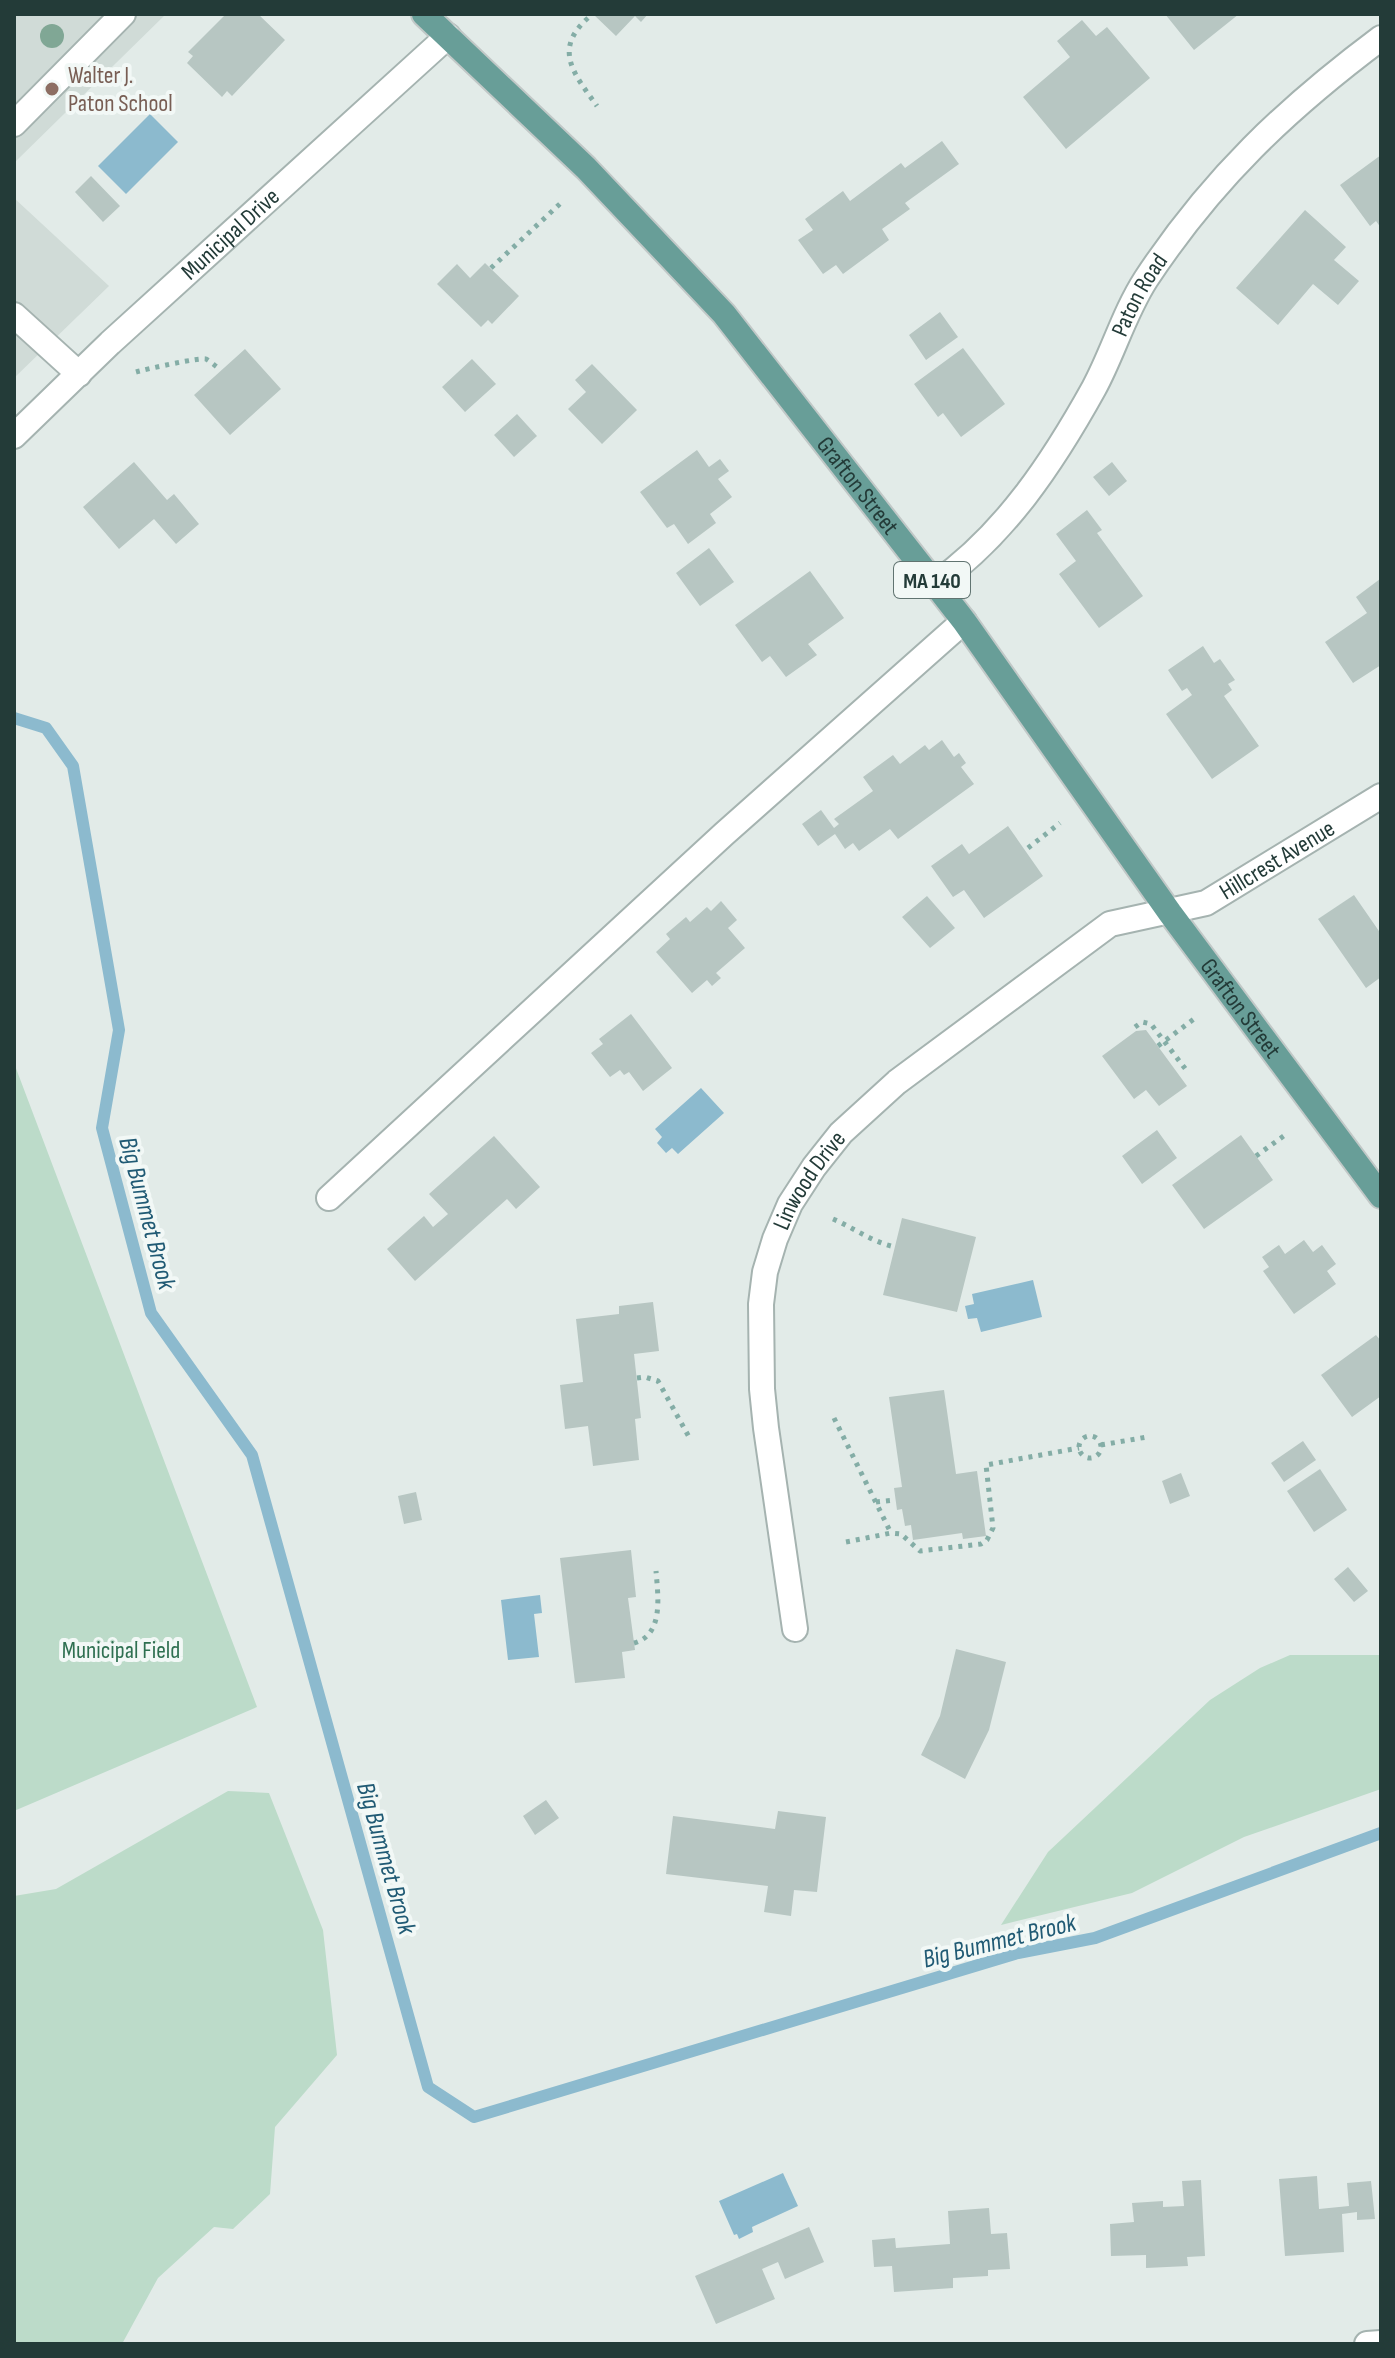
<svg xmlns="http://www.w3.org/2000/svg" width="1395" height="2358" font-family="'Sofia Sans Condensed',sans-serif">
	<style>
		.built { fill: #d0dbd7 }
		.green { fill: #bcdbc9 }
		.water { fill: #8cbace }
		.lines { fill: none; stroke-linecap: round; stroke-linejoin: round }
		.stream { stroke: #8cbace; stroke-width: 12 }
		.building { fill: #b7c6c2 }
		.service-casing { stroke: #a5b3b0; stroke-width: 28 }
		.minor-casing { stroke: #a5b3b0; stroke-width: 28 }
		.primary-casing { stroke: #c1c8c7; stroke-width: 28 }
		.path { stroke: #84ada6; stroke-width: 5; stroke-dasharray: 4 6; stroke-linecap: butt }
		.service { stroke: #fff; stroke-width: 24 }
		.minor { stroke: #fff; stroke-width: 24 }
		.primary { stroke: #689e98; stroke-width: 24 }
		.tree { fill: #80a795 }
		.education-dot { fill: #8d6e63; stroke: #f2f8f6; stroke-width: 3 }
		.labels { text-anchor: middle; stroke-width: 8; stroke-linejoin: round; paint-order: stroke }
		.shield { fill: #f2f8f6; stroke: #617471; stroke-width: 2 }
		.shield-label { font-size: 22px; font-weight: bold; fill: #233b38 }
		.education-label { font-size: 24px; fill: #785e54; stroke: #f2f8f6; text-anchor: start }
		.street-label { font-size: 24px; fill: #233b38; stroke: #f2f8f6 }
		.park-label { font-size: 24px; fill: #2f7051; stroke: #f2f8f6 }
		.water-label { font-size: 26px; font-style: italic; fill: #205a74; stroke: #f2f8f6 }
	</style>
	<rect width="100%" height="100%" fill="#e2ebe8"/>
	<path class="built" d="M14,14H166L14,163Z
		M14,198L109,286L14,378Z"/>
	<path class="green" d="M14,1063L257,1707L14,1811Z
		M1290,1655H1381V1789L1244,1837L1132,1893L1001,1925L1048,1852L1210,1700L1260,1668Z
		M228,1791L269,1793L323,1930L337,2055L275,2127L270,2194L233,2229L214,2227L158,2278L122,2344H14V1896L56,1889Z"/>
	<path class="water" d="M150,114L178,142L126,194L98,166Z
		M701,1088L724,1113L678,1154L672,1148L666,1153L657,1143L662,1137L655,1129Z
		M1033,1280L1042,1317L981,1332L977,1318L968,1319L965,1306L974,1304L972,1294Z
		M540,1595L542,1613L534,1614L539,1657L508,1660L501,1600Z
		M783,2173L798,2206L752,2227L753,2232L739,2239L737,2234L734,2235L719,2201Z"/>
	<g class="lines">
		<path class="stream" d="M14,718L46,728L73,766L119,1030L102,1128L151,1313L252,1455L428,2087L474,2117L1018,1953L1095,1938L1381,1833"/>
	</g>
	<path class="building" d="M226,14H258L285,40L232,96L227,91L222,97L187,63L193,56L188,52Z
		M593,14H648L641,22L635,16L616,36Z
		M1165,14H1239L1194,50Z
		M1082,20L1096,36L1107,27L1150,78L1066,149L1023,97L1070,57L1057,41Z
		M942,141L959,164L905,203L910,209L882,229L889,240L843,274L836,265L823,274L798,240L813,230L805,219L843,191L850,201L901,163L905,168Z
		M1381,155V228L1376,221L1370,226L1340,185Z
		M91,176L120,206L103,222L75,192Z
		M1305,210L1346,247L1334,260L1359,281L1338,305L1313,284L1278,325L1236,288Z
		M485,263L519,296L492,324L488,320L481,327L437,284L457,264L470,278Z
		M940,312L958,337L926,360L909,335Z
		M963,348L1005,404L961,437L943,413L938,417L914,384Z
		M245,349L281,389L230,435L194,395Z
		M472,359L496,384L465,412L442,387Z
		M592,364L637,410L602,444L568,409L586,392L575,380Z
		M517,414L537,436L514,457L494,435Z
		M697,450L709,467L720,459L729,471L718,479L732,497L710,514L716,523L688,544L674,524L667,528L640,492Z
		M134,462L167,500L174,494L199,524L176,544L154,519L119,549L83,507Z
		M1112,462L1127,481L1109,496L1093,477Z
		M1087,510L1102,530L1097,533L1143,596L1099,628L1059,574L1076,561L1056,534Z
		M709,548L734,582L700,606L676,573Z
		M810,571L844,618L808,644L817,655L786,677L770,656L762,662L735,625Z
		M1380,579L1381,665L1353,683L1325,642L1367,613L1356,597Z
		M1203,646L1214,663L1220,659L1235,680L1228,684L1232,690L1224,696L1259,746L1212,779L1166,714L1192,695L1187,688L1182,691L1168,670Z
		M942,740L954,757L959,753L966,763L961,767L974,784L898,839L890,829L859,851L853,843L845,849L835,834L818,846L802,824L821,810L834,828L839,824L834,819L873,791L863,777L893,755L900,764L925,745L929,750Z
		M1008,826L1043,876L984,918L964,890L953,897L931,866L962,844L969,854Z
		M1354,895L1381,934V977L1366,988L1318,919Z
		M927,896L955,928L930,948L902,917Z
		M721,901L737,920L728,928L745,948L716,973L721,978L712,986L707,980L692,993L656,952L670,939L666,934L686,917L690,922L707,907L711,911Z
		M631,1014L672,1068L643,1091L629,1072L624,1075L620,1070L610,1077L591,1053L603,1044L599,1039Z
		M1146,1030L1187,1086L1159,1106L1146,1090L1134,1099L1102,1056L1136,1031Z
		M1157,1130L1177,1158L1142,1184L1122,1156Z
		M1241,1135L1273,1180L1204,1229L1172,1185Z
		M494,1136L540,1187L516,1209L507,1199L415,1281L387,1249L424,1216L433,1227L448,1214L429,1194Z
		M902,1218L976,1237L957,1312L883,1295Z
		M1304,1240L1313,1252L1322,1245L1336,1264L1327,1271L1336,1284L1294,1314L1263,1271L1269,1267L1262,1257L1279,1245L1285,1254Z
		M653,1302L659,1351L634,1354L641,1418L635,1419L639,1460L593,1466L588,1426L565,1429L560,1385L583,1382L576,1319L619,1314V1306Z
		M1376,1335L1381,1341V1396L1352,1417L1321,1375Z
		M944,1390L956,1474L977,1471L986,1536L963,1539L962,1533L913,1540L911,1525L905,1526L902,1509L897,1510L894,1488L902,1487L889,1397Z
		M1303,1441L1316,1460L1284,1482L1271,1463Z
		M1320,1469L1347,1510L1314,1532L1287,1491Z
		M1181,1473L1190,1496L1170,1504L1162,1481Z
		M416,1492L422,1520L404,1524L398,1496Z
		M631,1550L636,1597L628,1598L635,1650L622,1652L625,1678L575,1683L560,1558Z
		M1348,1567L1368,1591L1354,1602L1334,1579Z
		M956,1649L1006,1662L989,1730L965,1779L921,1755L940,1716Z
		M546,1800L559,1818L535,1835L523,1816Z
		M778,1811L826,1817L817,1892L794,1890L791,1916L764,1912L768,1886L666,1874L673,1816L775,1829Z
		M1317,2176L1319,2209L1349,2206L1347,2183L1371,2181L1375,2219L1357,2220V2212L1342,2214L1344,2252L1285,2256L1279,2179Z
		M1201,2180L1205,2256L1187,2257L1188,2266L1146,2268V2255L1111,2256L1110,2224L1134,2222L1132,2203L1163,2201V2207L1184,2206L1182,2181Z
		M989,2208L991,2234L1007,2233L1010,2269L988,2270V2276L953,2278V2288L894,2292L892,2266L874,2267L872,2240L895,2238L896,2248L950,2244L948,2211Z
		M809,2227L824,2262L785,2279L778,2262L762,2269L775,2299L716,2324L695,2276Z"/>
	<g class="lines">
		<g class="service-casing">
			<path id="service" d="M14,124L123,14
				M14,315L79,374"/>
		</g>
		<g class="minor-casing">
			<g id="minor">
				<path id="s1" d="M14,436L110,343L448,36"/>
				<path id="s2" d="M935,584C1005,535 1053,462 1094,388C1113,353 1124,313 1146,279C1212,179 1286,109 1381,38"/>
				<path d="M329,1198L724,834L964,621"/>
				<path id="s3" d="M795,1629L766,1428L762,1389L761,1304L765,1272L775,1239L790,1204L814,1167L841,1133L897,1082L1110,924L1206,903L1381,796"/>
				<path d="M1367,2344L1381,2343"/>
			</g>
		</g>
		<g class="primary-casing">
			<g id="primary">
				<path id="s4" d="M424,14L586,168L724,314L964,621L1170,913L1381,1196"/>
			</g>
		</g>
		<path class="path" d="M588,18C552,50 575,75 597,106
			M491,268L563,201
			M136,372C146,369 201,357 206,359C210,361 214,365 217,367
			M1028,848L1060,823
			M1135,1027L1142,1022L1151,1024L1187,1071
			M1158,1046L1198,1016
			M1256,1156L1285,1135
			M833,1219C854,1228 872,1242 895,1247
			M637,1378L645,1377L658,1381L689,1437
			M834,1418L891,1533
			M1079 1447a11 11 0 1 1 22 0a11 11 0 1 1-22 0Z
			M1101,1445L1147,1437
			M876,1502L895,1500
			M846,1542L891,1533L901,1534L920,1551L981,1544L987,1540L993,1528L986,1465L1079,1448
			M634,1643C664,1635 658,1596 656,1571"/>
		<use href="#service" class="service"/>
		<use href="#minor" class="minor"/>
		<use href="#primary" class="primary"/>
	</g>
	<circle class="tree" cx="52" cy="36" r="12"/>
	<circle class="education-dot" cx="52" cy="89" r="8"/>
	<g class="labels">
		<rect class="shield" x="894" y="562" width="76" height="36" rx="6"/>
		<g class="shield-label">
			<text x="932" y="588">MA 140</text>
		</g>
		<g class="education-label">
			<text x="68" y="83">Walter J.<tspan x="68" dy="28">Paton School</tspan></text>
		</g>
		<g class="street-label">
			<text dy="8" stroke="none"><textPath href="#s1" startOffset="296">Municipal Drive</textPath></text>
			<text dy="8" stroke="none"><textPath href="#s2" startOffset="358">Paton Road</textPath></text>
			<text dy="8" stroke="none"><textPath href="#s4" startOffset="642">Grafton Street</textPath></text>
			<text dy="8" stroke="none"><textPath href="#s3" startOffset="1042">Hillcrest Avenue</textPath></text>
			<text dy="8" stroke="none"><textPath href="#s4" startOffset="1290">Grafton Street</textPath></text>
			<text dy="8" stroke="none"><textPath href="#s3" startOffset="462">Linwood Drive</textPath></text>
		</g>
		<g class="park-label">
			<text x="121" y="1658">Municipal Field</text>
		</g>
		<g class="water-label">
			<text transform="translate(148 1213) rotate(75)" y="9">Big Bummet Brook</text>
			<text transform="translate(387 1858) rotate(74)" y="9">Big Bummet Brook</text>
			<text transform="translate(999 1940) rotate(-14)" y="9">Big Bummet Brook</text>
		</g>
	</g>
	<rect width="1395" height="2358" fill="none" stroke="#233b38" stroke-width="32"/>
</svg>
